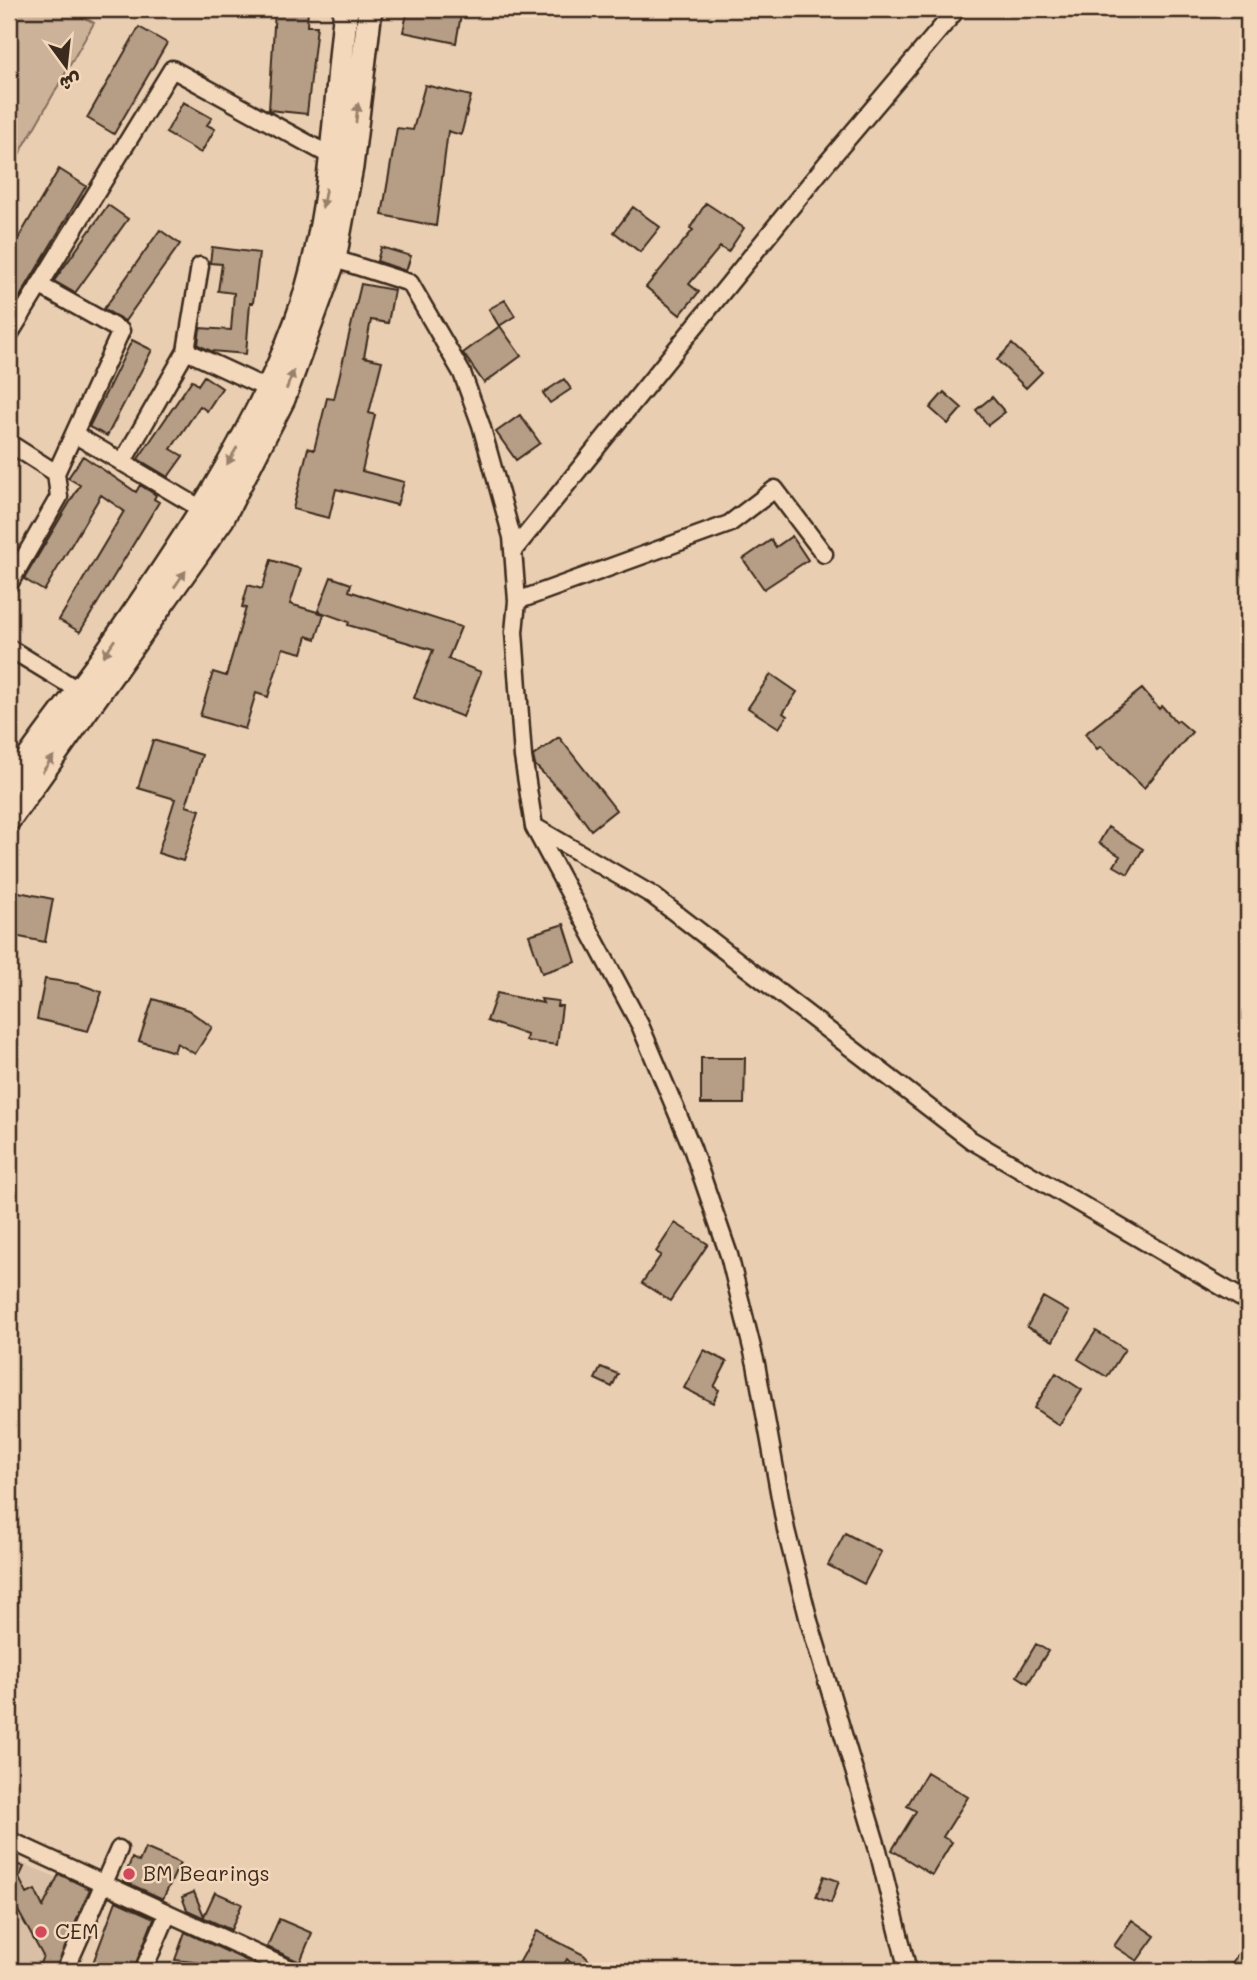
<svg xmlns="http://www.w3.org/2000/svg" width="1257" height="1980" font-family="Mali,'Playpen Sans Arabic',sans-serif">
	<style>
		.built { fill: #d9bfa5 }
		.green { fill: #ccb299; stroke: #846e5c; stroke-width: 2 }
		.building { fill: #b59d86; stroke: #3b2a1e; stroke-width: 2 }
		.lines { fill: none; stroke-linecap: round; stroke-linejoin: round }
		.minor-casing { stroke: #3b2a1e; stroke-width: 21 }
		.secondary-casing { stroke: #3b2a1e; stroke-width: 28 }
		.minor { stroke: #f4d8bb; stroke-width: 16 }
		.secondary { stroke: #f4d8bb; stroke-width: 23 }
		.oneway { fill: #98816c }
		.poi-dot { fill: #d1495b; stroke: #f4d8bb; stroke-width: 2.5 }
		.labels { text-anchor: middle; stroke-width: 5; stroke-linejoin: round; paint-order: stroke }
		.poi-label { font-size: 21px; fill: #3b2a1e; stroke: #f4d8bb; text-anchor: start }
	</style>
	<rect width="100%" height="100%" fill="#e9ceb2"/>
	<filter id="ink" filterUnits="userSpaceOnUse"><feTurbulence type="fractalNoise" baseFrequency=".0143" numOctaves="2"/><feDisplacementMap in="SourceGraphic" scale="14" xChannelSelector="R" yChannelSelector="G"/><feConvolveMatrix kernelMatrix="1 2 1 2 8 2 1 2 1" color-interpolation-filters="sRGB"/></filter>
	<g filter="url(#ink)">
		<path class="built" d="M9,1858L93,1892L55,1971H9Z"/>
		<path class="green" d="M9,9H69L94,23L9,172Z"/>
		<path class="building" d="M275,9H308L307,26H317L307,114L269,110Z
			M408,9H462L456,43L403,32Z
			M139,27L167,43L114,134L87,118Z
			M425,85L471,96L461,135L448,131L436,226L382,215L397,128L413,130Z
			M183,102L212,118L207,125L215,129L201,153L166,133Z
			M59,169L86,186L9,315V254Z
			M706,203L744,228L728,252L720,247L689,284L699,292L680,315L646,287L693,230L690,228Z
			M108,205L128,219L75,293L54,281Z
			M633,207L660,227L640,252L614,232Z
			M160,230L180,244L125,321L104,309Z
			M212,247L259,253L253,303H250L246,354L211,351L198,345L200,328L231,330L234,293L218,291L222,264L210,263Z
			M381,247L411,256L406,271L377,261Z
			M361,284L394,290L388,323L371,320L364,357L382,361L369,413L375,415L362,471L404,482L397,505L336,489L329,518L293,509L308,448L314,450L327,398L334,399Z
			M505,300L515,316L499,326L489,309Z
			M500,326L521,356L484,383L463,353Z
			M132,340L152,350L107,436L89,427Z
			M1012,344L1042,372L1026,388L997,360Z
			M204,376L222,388L207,411L200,406L171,449L183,456L168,477L138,459L192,380L198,385Z
			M564,379L571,389L550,403L543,393Z
			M944,392L962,408L948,424L930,408Z
			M992,397L1005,412L988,425L976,410Z
			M520,415L540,443L516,460L496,432Z
			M83,456L136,492L140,485L156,495L154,499L159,502L80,632L59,620L124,511L101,495L44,591L24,579L80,485L68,478Z
			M792,536L808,560L764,589L743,559L771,540L776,547Z
			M271,560L301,569L290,604L324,614L316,639L307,636L302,653L283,648L268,697L256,693L245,729L200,716L213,672L226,676L246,608L242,607L248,585L262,589Z
			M331,577L351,584L349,591L461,627L448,659L481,672L463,717L414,698L433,650L348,625L349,622L318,611Z
			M771,674L797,692L783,713L787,716L779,728L748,708Z
			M1142,689L1159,709L1162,706L1176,722L1178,720L1192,732L1144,788L1101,746L1097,749L1085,734Z
			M559,737L616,810L591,830L568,799L535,765L533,756Z
			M153,740L202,755L186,806L200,810L183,861L158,853L175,799L138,788Z
			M1108,827L1143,849L1128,874L1114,866L1120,856L1099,843Z
			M9,890L53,899L45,942L9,935Z
			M564,924L576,962L542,973L529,935Z
			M45,979L79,984L102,992L88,1031L37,1019Z
			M497,993L543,1003L541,999L558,1001L557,1006H562L557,1045L526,1041L527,1035L487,1021Z
			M153,999L188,1010L212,1027L195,1054L177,1043L174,1052L139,1041Z
			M701,1058H745L744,1104H701Z
			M675,1223L708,1244L670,1301L642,1283L661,1255L656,1252Z
			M1043,1297L1069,1312L1053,1341L1027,1327Z
			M1096,1331L1125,1349L1107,1377L1078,1359Z
			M704,1350L727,1362L714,1387L719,1390L713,1403L684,1388Z
			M601,1367L618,1374L612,1387L595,1379Z
			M1056,1373L1082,1390L1059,1425L1034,1408Z
			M845,1533L881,1552L864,1584L828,1565Z
			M1036,1644L1048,1651L1028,1683L1017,1676Z
			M927,1772L968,1797L943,1837L952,1842L932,1875L892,1850L916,1811L907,1806Z
			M145,1848L180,1863L163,1899L123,1881L132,1858L139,1862Z
			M9,1856L11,1862L24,1867L19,1878L27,1894L35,1890L43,1907L59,1874L90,1889L55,1971H37L43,1956L11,1898L9,1902Z
			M824,1876L839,1881L831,1903L816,1897Z
			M194,1892L204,1916L215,1892L242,1904L231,1930L187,1910L182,1897Z
			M116,1901L154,1918L133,1971H90Z
			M279,1919L312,1933L300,1962L267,1947Z
			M1132,1920L1155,1936L1137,1961L1114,1946Z
			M537,1931L584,1955L599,1971H579L567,1959L560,1971H529L518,1965Z
			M185,1932L269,1971H199L203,1963L175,1960Z
			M1248,1939V1971H1238L1230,1966Z"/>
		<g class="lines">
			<g class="minor-casing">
				<path id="minor" d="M325,256L410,283L462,373L481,425L512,537L517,601L514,632L523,757L534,827L640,1025L692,1148L729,1255L756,1364L786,1530L809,1621L878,1850L908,1971
					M39,285L121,331L56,473
					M9,335L172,69L340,161
					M186,351L268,389
					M74,434L210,514
					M9,443L56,473L59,497L9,584
					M122,463L186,351L200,266
					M513,551L826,164L957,9
					M517,601L729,524L775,489L824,554
					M9,648L86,695
					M535,827L652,895L971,1140L1248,1302
					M9,1840L294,1971
					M65,1971L119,1849
					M143,1971L168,1913"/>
			</g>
			<g class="secondary-casing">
				<path id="secondary" d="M9,787C38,742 72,701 103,658C176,553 251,443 296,323C333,224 334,112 346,9
					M9,819L222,519L283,399L334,259L351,167L370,9"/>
			</g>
			<use href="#minor" class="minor"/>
			<use href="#secondary" class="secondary"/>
		</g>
		<defs><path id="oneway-solid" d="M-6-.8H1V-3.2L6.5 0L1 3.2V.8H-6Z" transform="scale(1.75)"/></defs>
		<g class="oneway">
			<use href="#oneway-solid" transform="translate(357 113) rotate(-83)"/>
			<use href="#oneway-solid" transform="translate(324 198) rotate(100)"/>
			<use href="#oneway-solid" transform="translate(290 380) rotate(-69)"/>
			<use href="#oneway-solid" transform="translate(232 456) rotate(120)"/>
			<use href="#oneway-solid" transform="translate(180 579) rotate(-55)"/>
			<use href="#oneway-solid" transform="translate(109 648) rotate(124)"/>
			<use href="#oneway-solid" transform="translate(48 764) rotate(-55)"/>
		</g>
	</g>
	<g class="poi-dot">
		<circle cx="129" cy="1874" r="7"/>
		<circle cx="41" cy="1932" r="7"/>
	</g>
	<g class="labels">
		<g class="poi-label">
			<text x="143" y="1881">BM Bearings</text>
			<text x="55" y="1939">CEM</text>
		</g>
	</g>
	<rect width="1257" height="1980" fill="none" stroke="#f4d8bb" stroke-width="35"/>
	<rect x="18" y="18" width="1222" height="1945" fill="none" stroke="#3b2a1e" stroke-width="2.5" filter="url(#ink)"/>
	<g transform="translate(66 66) rotate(165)" stroke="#f4d8bb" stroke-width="5" paint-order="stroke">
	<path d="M0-5L12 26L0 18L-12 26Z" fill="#3b2a1e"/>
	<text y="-10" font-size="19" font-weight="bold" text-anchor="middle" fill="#3b2a1e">ش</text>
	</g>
</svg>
